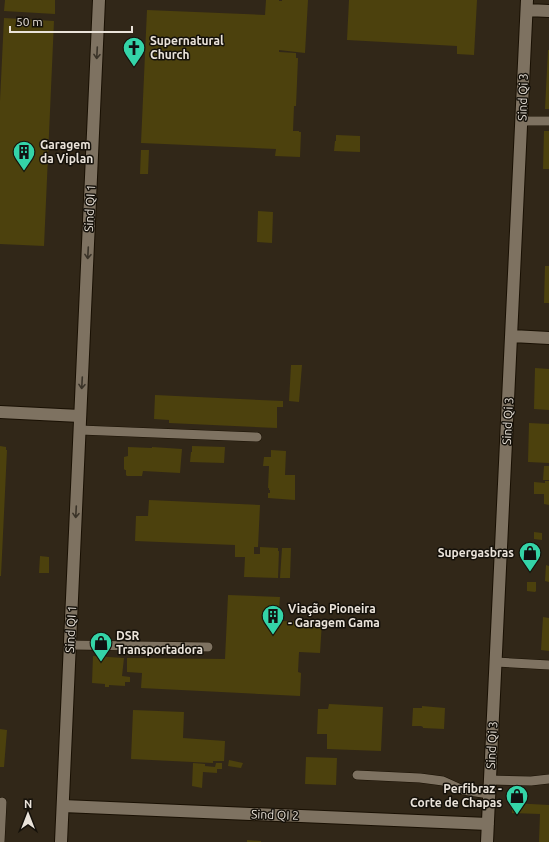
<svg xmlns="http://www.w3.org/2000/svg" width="549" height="842" font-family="Ubuntu,sans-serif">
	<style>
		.building { fill: #4c410d }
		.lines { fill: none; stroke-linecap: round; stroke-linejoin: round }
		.lane-casing { stroke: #191003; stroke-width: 10 }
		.street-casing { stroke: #191003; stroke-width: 14 }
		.lane { stroke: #7e7261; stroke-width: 9 }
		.street { stroke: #7e7261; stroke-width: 12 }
		.oneway { stroke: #3a3328 }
		.labels { text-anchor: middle; stroke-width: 3; stroke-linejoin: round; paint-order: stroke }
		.poi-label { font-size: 12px; font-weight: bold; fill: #eae3da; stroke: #15110a; text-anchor: start }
		.street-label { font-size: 12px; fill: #eae3da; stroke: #15110a }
	</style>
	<rect width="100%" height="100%" fill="#312718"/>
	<path class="building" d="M5,0H55V14L4,11Z
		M266,0H279V1H282V0H308L305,53L279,50V52L296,53V58H298L296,106H294L293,131H299V132H301L300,157L275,156L276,149L141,143L147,10L265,15Z
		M349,0H477L474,55L457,54V46L347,40Z
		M4,18L54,21L44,246L0,244V101Z
		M548,50H549V109H545Z
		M544,131H549V169H543Z
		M336,135L360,136V152L334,151L335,141H336Z
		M141,150H149L148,174H140Z
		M258,211L273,212L272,243L257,242Z
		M545,266H549V303H544Z
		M291,365H302L299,402L289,401Z
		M535,368L549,369V410L534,409Z
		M155,395L283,401V407H277V428L169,423V420L154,419Z
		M529,423L549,424V463L528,462Z
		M0,446L6,447V450H7L1,576H0Z
		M192,446L225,447L224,463L190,462L191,452H192Z
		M128,447L152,448V447L182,449L180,473L143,471L142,476H127L126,475V470H125L124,469V457L128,456Z
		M271,450L286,451L285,475H295V500L268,498V493H270V490H269V488H268L269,466H263L264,457H271Z
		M544,466H549V480H543Z
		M545,481H549V505L544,504V494H534V482L545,483Z
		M149,500L260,505L258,547H254V554H260V547L278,548V551H279L278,578L244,577L245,557H235V545L135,541L136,516H148Z
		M534,532L542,533V540L534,539Z
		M282,548H291L290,578H280Z
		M40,556L49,557V573H39Z
		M546,565L549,566V582L545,581Z
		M527,582H536V591L535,592L527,591Z
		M228,595L280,597L278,621L322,622L320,653L299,652L298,672L301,673L300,696L141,688L142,673L127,672V658L225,659Z
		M543,617L549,618V651L541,650Z
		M93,656L124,658L122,676L130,677V682H125V686L109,685V687H105V684L92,683Z
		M329,704L383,707L381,751L327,749V734H317L318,709H328Z
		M422,706L445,708L444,729L423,728V727L421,726H412L413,708H422Z
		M133,710L184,712L183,738L225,741L224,761H213V763L131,759Z
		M0,729L7,730L4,767H0Z
		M306,757L337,758L336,785L305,784Z
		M229,760L243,763L241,768L228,766Z
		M193,763L205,764V766L215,767L216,763H222V769H217V773L203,772L202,788L192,786Z
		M512,803L549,805V842H539L540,814L512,813Z
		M247,840L261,841V842H247Z"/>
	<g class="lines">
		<g class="lane-casing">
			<path id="lane" d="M522,121H549
				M80,430L257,437
				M70,645L208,647
				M496,662L549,665
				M357,775L420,778L443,781L463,790L489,794
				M490,780L531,781L549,779
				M0,842L2,802"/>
		</g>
		<g class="street-casing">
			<path id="street" d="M527,10L549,11
				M512,336L549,338
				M0,412L80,416
				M63,806L488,824
				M61,842L99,0
				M487,842L527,0"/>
		</g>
		<use href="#lane" class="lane"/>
		<use href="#street" class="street"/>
	</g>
	<defs><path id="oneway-shaft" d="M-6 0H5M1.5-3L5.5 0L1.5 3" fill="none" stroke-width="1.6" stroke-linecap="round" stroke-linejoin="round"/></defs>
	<g class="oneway">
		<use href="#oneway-shaft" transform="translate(97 53) rotate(93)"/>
		<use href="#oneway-shaft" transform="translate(88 253) rotate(93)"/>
		<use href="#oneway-shaft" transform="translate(82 383) rotate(93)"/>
		<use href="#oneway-shaft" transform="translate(76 512) rotate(93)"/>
	</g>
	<defs>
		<g id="church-pin" transform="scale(1.15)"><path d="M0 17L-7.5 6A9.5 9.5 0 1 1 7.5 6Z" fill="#34d4a8" stroke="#15110a"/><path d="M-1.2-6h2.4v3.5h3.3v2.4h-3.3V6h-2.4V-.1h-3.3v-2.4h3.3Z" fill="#111"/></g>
		<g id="building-pin" transform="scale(1.15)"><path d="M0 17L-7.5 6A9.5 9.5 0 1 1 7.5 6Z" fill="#34d4a8" stroke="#15110a"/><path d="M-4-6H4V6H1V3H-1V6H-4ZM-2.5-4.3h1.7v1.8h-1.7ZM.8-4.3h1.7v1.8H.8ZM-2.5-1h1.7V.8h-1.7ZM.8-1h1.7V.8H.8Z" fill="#111"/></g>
		<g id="shop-pin" transform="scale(1.15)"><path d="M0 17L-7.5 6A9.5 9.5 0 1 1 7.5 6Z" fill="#34d4a8" stroke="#15110a"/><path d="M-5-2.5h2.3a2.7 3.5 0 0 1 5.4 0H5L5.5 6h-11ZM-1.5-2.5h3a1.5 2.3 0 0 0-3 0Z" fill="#111"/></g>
	</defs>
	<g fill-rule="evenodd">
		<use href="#church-pin" x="134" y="48"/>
		<use href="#building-pin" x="24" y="152"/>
		<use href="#shop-pin" x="530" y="553"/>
		<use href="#building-pin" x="273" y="616"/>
		<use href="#shop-pin" x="101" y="643"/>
		<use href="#shop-pin" x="517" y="796"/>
	</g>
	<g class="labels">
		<g class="poi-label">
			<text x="150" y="45">Supernatural<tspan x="150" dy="14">Church</tspan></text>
			<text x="40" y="149">Garagem<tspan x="40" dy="14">da Viplan</tspan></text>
			<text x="514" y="557" text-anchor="end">Supergasbras</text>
			<text x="288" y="613">Viação Pioneira<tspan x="288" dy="14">- Garagem Gama</tspan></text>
			<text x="116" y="640">DSR<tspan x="116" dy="14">Transportadora</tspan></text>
			<text x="502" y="793" text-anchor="end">Perfibraz -<tspan x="502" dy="14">Corte de Chapas</tspan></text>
		</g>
		<g class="street-label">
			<text transform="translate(523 97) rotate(-88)" y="4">Sind Qi 3</text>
			<text transform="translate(90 208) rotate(-87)" y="4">Sind QI 1</text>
			<text transform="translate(508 421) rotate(-87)" y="4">Sind Qi 3</text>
			<text transform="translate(71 629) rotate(-87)" y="4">Sind QI 1</text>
			<text transform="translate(492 745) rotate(-87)" y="4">Sind Qi 3</text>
			<text transform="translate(275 815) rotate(2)" y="4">Sind QI 2</text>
		</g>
	</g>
	<g transform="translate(28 814)" stroke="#15110a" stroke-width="3" paint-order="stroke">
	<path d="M0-3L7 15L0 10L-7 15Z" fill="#eae3da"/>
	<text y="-6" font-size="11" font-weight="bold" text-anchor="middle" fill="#eae3da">N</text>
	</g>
	<path d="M10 26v6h122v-6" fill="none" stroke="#eae3da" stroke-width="2"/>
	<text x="16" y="26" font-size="12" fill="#eae3da" stroke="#15110a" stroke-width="3" paint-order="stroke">50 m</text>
</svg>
